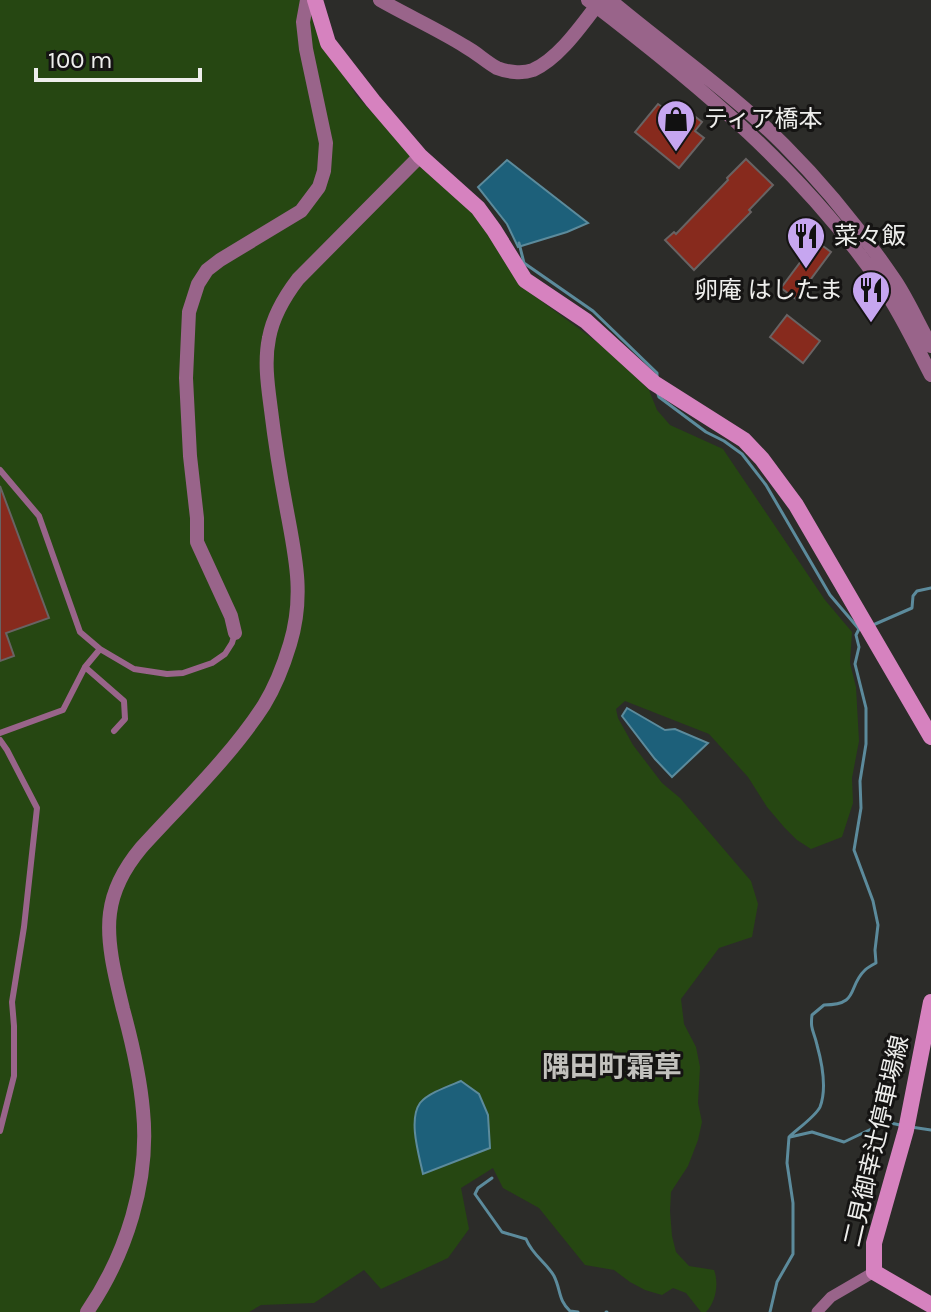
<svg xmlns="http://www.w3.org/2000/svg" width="931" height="1312" font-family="Karla,'Noto Sans JP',sans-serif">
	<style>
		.green { fill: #264712; fill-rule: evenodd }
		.water { fill: #1d607a; stroke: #5c8b9c; stroke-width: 2 }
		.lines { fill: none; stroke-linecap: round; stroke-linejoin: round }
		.stream { stroke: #5c8b9c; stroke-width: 3 }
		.building { fill: #872a1d; stroke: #686363; stroke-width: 2 }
		.service { stroke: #99648a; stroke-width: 6 }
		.minor { stroke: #99648a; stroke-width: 11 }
		.tertiary { stroke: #99648a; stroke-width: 14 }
		.secondary { stroke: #d682bf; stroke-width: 16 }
		.labels { text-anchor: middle; stroke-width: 6; stroke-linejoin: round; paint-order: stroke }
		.poi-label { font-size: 24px; fill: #eeeeec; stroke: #151413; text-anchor: start }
		.street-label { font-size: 24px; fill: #eeeeec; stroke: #151413 }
		.quarter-label { font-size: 28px; font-weight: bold; fill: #c2c1bd; stroke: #151413 }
	</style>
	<rect width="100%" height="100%" fill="#2c2c29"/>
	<path class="green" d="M0,0H308L314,27L356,95L395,137L464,200L533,295L604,347L649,390L657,410L670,425L723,449L825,600L852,632L850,663L856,687L859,741L852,778L853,803L842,837L811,849L797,840L784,827L767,807L748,777L709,734L625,701L616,709L618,718L633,745L662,783L680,798L751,881L758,904L752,937L719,948L681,999L684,1024L696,1047L700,1067L698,1103L702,1122L698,1140L688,1166L671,1192L670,1211L672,1236L676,1252L689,1266L714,1270C719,1283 716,1302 706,1312H701L686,1293L673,1288L662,1295L645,1290L630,1282L614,1270L585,1265L539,1208L503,1188L493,1168L461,1188L469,1229L448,1258L381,1289L364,1270L314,1303L261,1305L249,1312H0ZM461,1081L479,1094L488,1114L490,1148L439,1089Z"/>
	<path class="water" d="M507,160L588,223L567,232L518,247L507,224L478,187Z
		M627,708L665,730L675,729L708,743L672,777L655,759L622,716Z
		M461,1081L479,1094L488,1115L490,1148L423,1174C419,1155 408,1120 420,1103C428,1093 449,1086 461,1081Z"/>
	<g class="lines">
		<path class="stream" d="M519,243L524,263L593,311L657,373V379
			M658,394L659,397L706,432L724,441L742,454L766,485L830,595L859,629L856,635L859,647L855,664L866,708V744L860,781L861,808L854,850L873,901L878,925L875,950L876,963C872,965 868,967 865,970C847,987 860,1005 824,1005L812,1015C810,1030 814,1031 817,1045C822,1063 827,1089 820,1107C816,1116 796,1130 789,1137L787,1163L793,1203V1254L777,1282L770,1312
			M873,625L912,608L913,596L917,591L931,588
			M911,1127L931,1130
			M790,1137L812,1132L844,1142L886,1122L900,1125
			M492,1178L478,1188L475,1194L502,1232L526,1239C533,1256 546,1262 554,1276C561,1290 558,1300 570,1311L578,1312
			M606,1312H607"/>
	</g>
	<path class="building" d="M676,102L702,122L695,131L704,138L679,168L635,132L658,104L669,112Z
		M746,159L773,185L749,210L751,212L694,270L665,240L674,232L676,234L728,180L727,178Z
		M816,241L831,252L796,299L781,288Z
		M787,315L820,341L803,363L770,337Z
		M0,486L49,618L6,633L14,656L0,661Z"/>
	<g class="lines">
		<path class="service" d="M0,470L39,516L80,632L100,649L134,669L167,674L183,673L212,663L225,654L232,643L235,633
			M85,667L124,701L125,719L114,731
			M0,733L63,710L85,667L100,649
			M0,740L7,750L37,808L24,927L12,1002L14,1026V1076L0,1131"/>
		<path class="minor" d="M817,1312L831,1297L874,1272"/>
		<path class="tertiary" d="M380,0C408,16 439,30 466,47C477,53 486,62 497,68C507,72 522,74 533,70C560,58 583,23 601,0
			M588,0C698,84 806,173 884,289C902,316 916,346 931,375
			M610,0C667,48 730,91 784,145C825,186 863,233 896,282C909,302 919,325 931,346
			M235,633L231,616L197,542V518L190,456L186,378L189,312L198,284L207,270L220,260L301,211L319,187L324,171L326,143L306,49L303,22L307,0
			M87,1312C126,1255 150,1181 143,1111C140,1076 132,1042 123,1009C116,980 106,943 110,913C113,889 126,866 141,848C181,804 232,755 264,705C275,687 284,664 290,644C305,595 295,555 286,506C280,474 275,443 271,410C268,387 264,362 269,338C273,316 285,296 298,279L420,156"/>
		<path class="secondary" d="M315,0L328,43L373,101L420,156L478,208L494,230L525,280L586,321L654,383L744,440L762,459L796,505L931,737
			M931,1002L906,1130L874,1243V1272L931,1305"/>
	</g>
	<defs>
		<g id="shop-pin" transform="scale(2)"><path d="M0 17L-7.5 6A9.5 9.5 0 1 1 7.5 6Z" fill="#c6a6f0" stroke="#151413"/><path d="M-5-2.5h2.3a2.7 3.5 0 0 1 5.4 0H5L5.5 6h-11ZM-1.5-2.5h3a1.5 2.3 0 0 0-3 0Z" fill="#111"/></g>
		<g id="restaurant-pin" transform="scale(2)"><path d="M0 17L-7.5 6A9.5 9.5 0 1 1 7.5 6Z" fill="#c6a6f0" stroke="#151413"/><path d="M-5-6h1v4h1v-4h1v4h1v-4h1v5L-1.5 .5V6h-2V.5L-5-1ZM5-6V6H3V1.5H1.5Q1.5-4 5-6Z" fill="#111"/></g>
	</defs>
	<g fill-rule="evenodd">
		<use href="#shop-pin" x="676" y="119"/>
		<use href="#restaurant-pin" x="806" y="236"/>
		<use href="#restaurant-pin" x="871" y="290"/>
	</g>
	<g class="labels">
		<g class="poi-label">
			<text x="704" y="127">ティア橋本</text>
			<text x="834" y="244">菜々飯</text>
			<text x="843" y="298" text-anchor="end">卵庵 はしたま</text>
		</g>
		<g class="street-label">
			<text transform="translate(876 1141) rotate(-77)" y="8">二見御幸辻停車場線</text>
		</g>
		<g class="quarter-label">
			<text x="612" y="1076">隅田町霜草</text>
		</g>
	</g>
	<path d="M36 68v12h164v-12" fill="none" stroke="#eeeeec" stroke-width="4"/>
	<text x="48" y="68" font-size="24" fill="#eeeeec" stroke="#151413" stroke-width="6" paint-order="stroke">100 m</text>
</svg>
